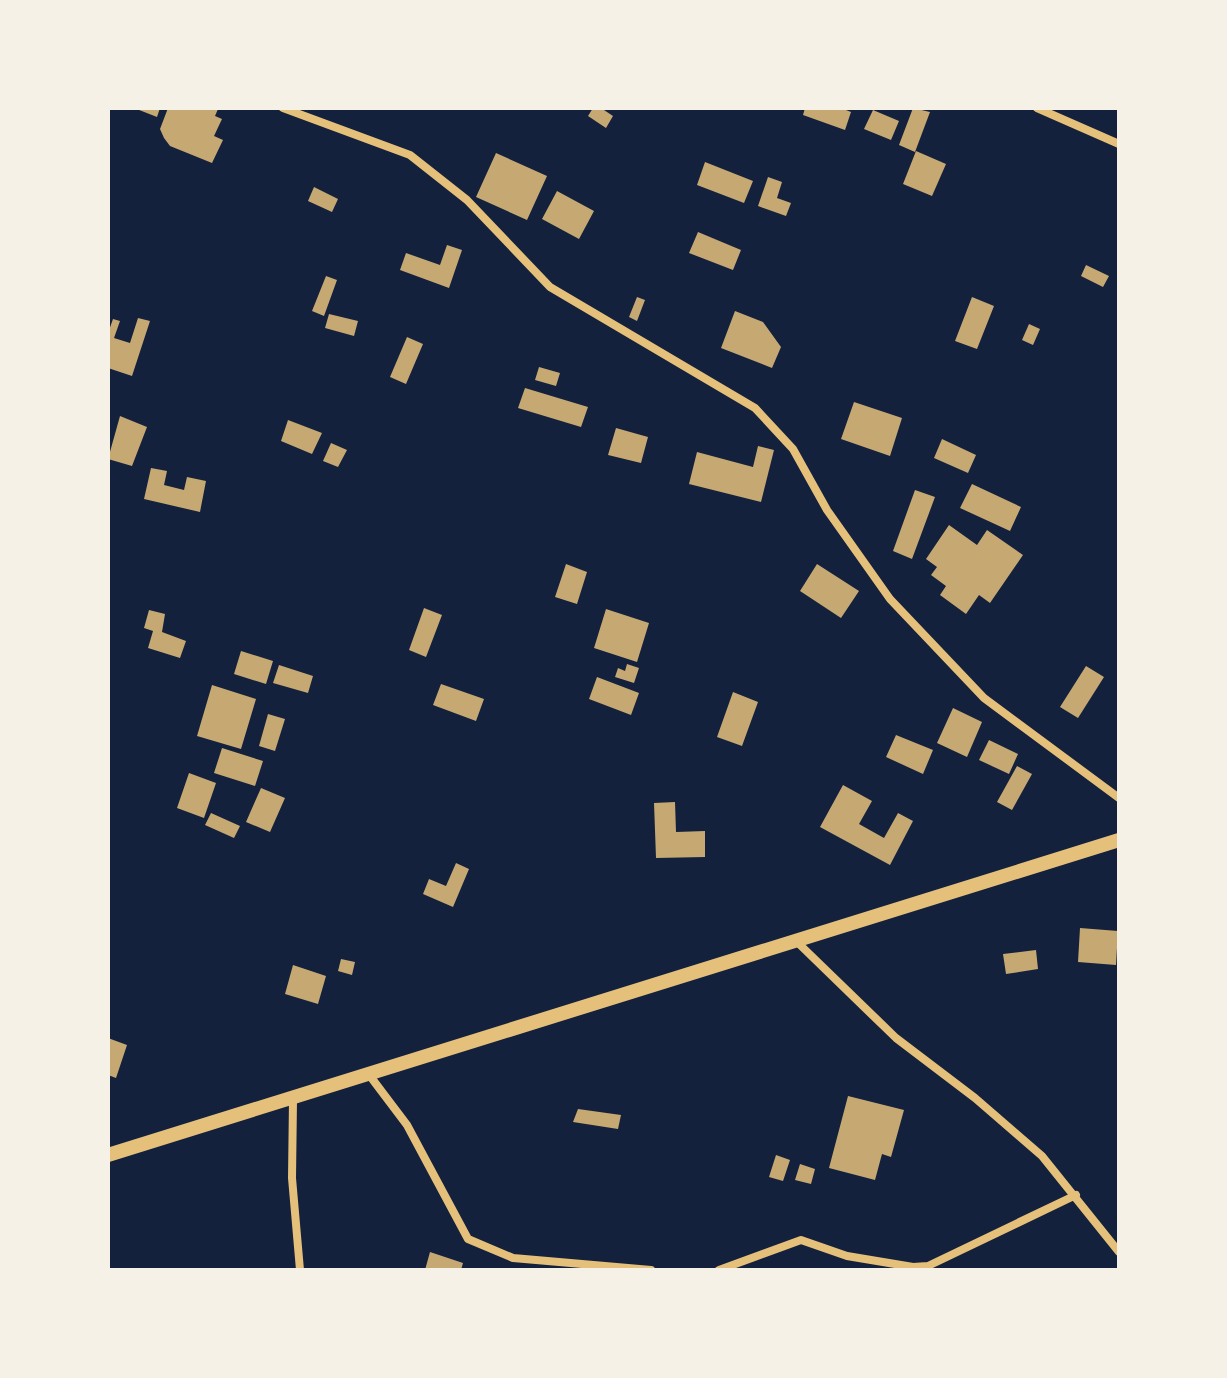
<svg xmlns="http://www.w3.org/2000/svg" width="1227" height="1378" font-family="'Source Sans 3',sans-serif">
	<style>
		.building { fill: #c6a872 }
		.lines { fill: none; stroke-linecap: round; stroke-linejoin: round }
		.minor { stroke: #e5c07b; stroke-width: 8 }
		.tertiary { stroke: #e5c07b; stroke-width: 14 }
	</style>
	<rect width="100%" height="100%" fill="#14213d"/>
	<path class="building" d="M134,108H160L157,117Z
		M168,108L218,109L215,116L222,119L214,136L223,140L212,163L170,146L164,138L160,129Z
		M593,108H601L613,116L606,128L588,116Z
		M805,108H841L851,112L845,130L803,115Z
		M913,108L930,112L915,152L899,145Z
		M873,110L899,121L891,140L864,129Z
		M916,151L946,164L932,196L903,184Z
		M496,153L547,176L527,220L476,197Z
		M705,162L753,181L744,203L697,185Z
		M768,177L782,182L777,198L791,203L786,216L758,206Z
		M314,187L338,199L332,212L308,201Z
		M557,191L594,211L579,239L542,219Z
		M698,232L741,250L733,270L689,253Z
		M447,245L462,250L449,288L400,270L406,253L440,265Z
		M1086,265L1109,276L1103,287L1081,276Z
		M326,276L337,280L324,316L312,311Z
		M637,297L645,300L637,321L629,317Z
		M972,297L994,306L977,349L955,341Z
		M735,311L763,322L781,347L772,368L721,348Z
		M329,314L358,321L354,336L325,328Z
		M138,318L150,321L132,376L108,368V333L113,319L120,321L114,338L130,343Z
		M1029,324L1040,329L1033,345L1022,340Z
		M407,337L423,344L406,384L390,377Z
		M539,367L560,373L556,386L535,380Z
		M525,388L588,407L581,427L518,408Z
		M854,402L902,418L890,456L841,439Z
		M120,416L147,427L132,466L108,459Z
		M288,420L322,433L312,454L281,441Z
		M616,428L648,437L641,463L608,455Z
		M942,439L976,455L968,473L934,458Z
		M331,443L347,450L338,467L323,461Z
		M758,446L774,450L761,502L689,484L697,452L753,467Z
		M151,468L167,471L164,485L184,490L187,477L206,481L200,512L144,499Z
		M972,484L1021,507L1010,531L960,508Z
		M915,490L935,497L912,559L893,551Z
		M949,525L977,545L987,530L1023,555L990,603L979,595L966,614L940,595L946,586L931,575L937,567L926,559Z
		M566,564L587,572L577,604L555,597Z
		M817,564L859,591L841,618L800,591Z
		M424,608L442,615L426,657L409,650Z
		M606,609L649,623L637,662L594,648Z
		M149,610L165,614L162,632L186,641L180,658L148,648L153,631L144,628Z
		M241,651L273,661L266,684L234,674Z
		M627,664L639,668L634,683L615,677L618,668L625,671Z
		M279,665L313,676L308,693L273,683Z
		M1086,666L1104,677L1078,718L1060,707Z
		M597,677L639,693L631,715L589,699Z
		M441,684L484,699L476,721L433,705Z
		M212,685L256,699L241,749L197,736Z
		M733,692L758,702L742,746L717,737Z
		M953,708L982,722L967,757L937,743Z
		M268,714L285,719L275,751L259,746Z
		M896,735L933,750L923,774L886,757Z
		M989,740L1018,754L1009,774L979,760Z
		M222,748L263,761L255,786L214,773Z
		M1017,766L1032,774L1012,810L997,802Z
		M189,773L216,783L204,818L177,808Z
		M843,785L872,801L859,824L884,838L898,813L913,821L890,865L820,827Z
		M261,788L285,798L270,832L246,822Z
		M675,802L676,832L705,831V857L656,858L654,803Z
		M211,813L240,826L234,838L205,825Z
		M456,863L469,869L453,907L423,894L429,879L446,886Z
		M1080,928L1118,931L1116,965L1078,962Z
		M1036,950L1038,969L1006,974L1003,954Z
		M341,959L355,962L352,975L338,971Z
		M293,965L326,976L318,1004L285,994Z
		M108,1038L127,1045L116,1078L108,1075Z
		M848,1096L904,1110L891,1157L882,1154L875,1180L829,1168Z
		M578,1109L621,1115L618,1129L573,1122Z
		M776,1155L790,1160L783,1181L769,1177Z
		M800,1164L815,1169L811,1184L795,1180Z
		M430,1252L463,1263L461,1270H425Z"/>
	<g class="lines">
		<path class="minor" d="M283,108L410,155L467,200L550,287L755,408L793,449L827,510L890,599L984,698L1119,798
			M1037,108L1119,144
			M795,940L896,1038L975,1098L1042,1156L1119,1252
			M370,1076L407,1125L468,1239L513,1258L651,1270
			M293,1100L292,1178L300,1270
			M719,1270L801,1240L847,1256L913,1267L928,1266L1076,1195"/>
		<path class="tertiary" d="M108,1155L1119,840"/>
	</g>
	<rect width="1227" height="1378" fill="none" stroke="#f6f1e7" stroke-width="220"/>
</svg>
